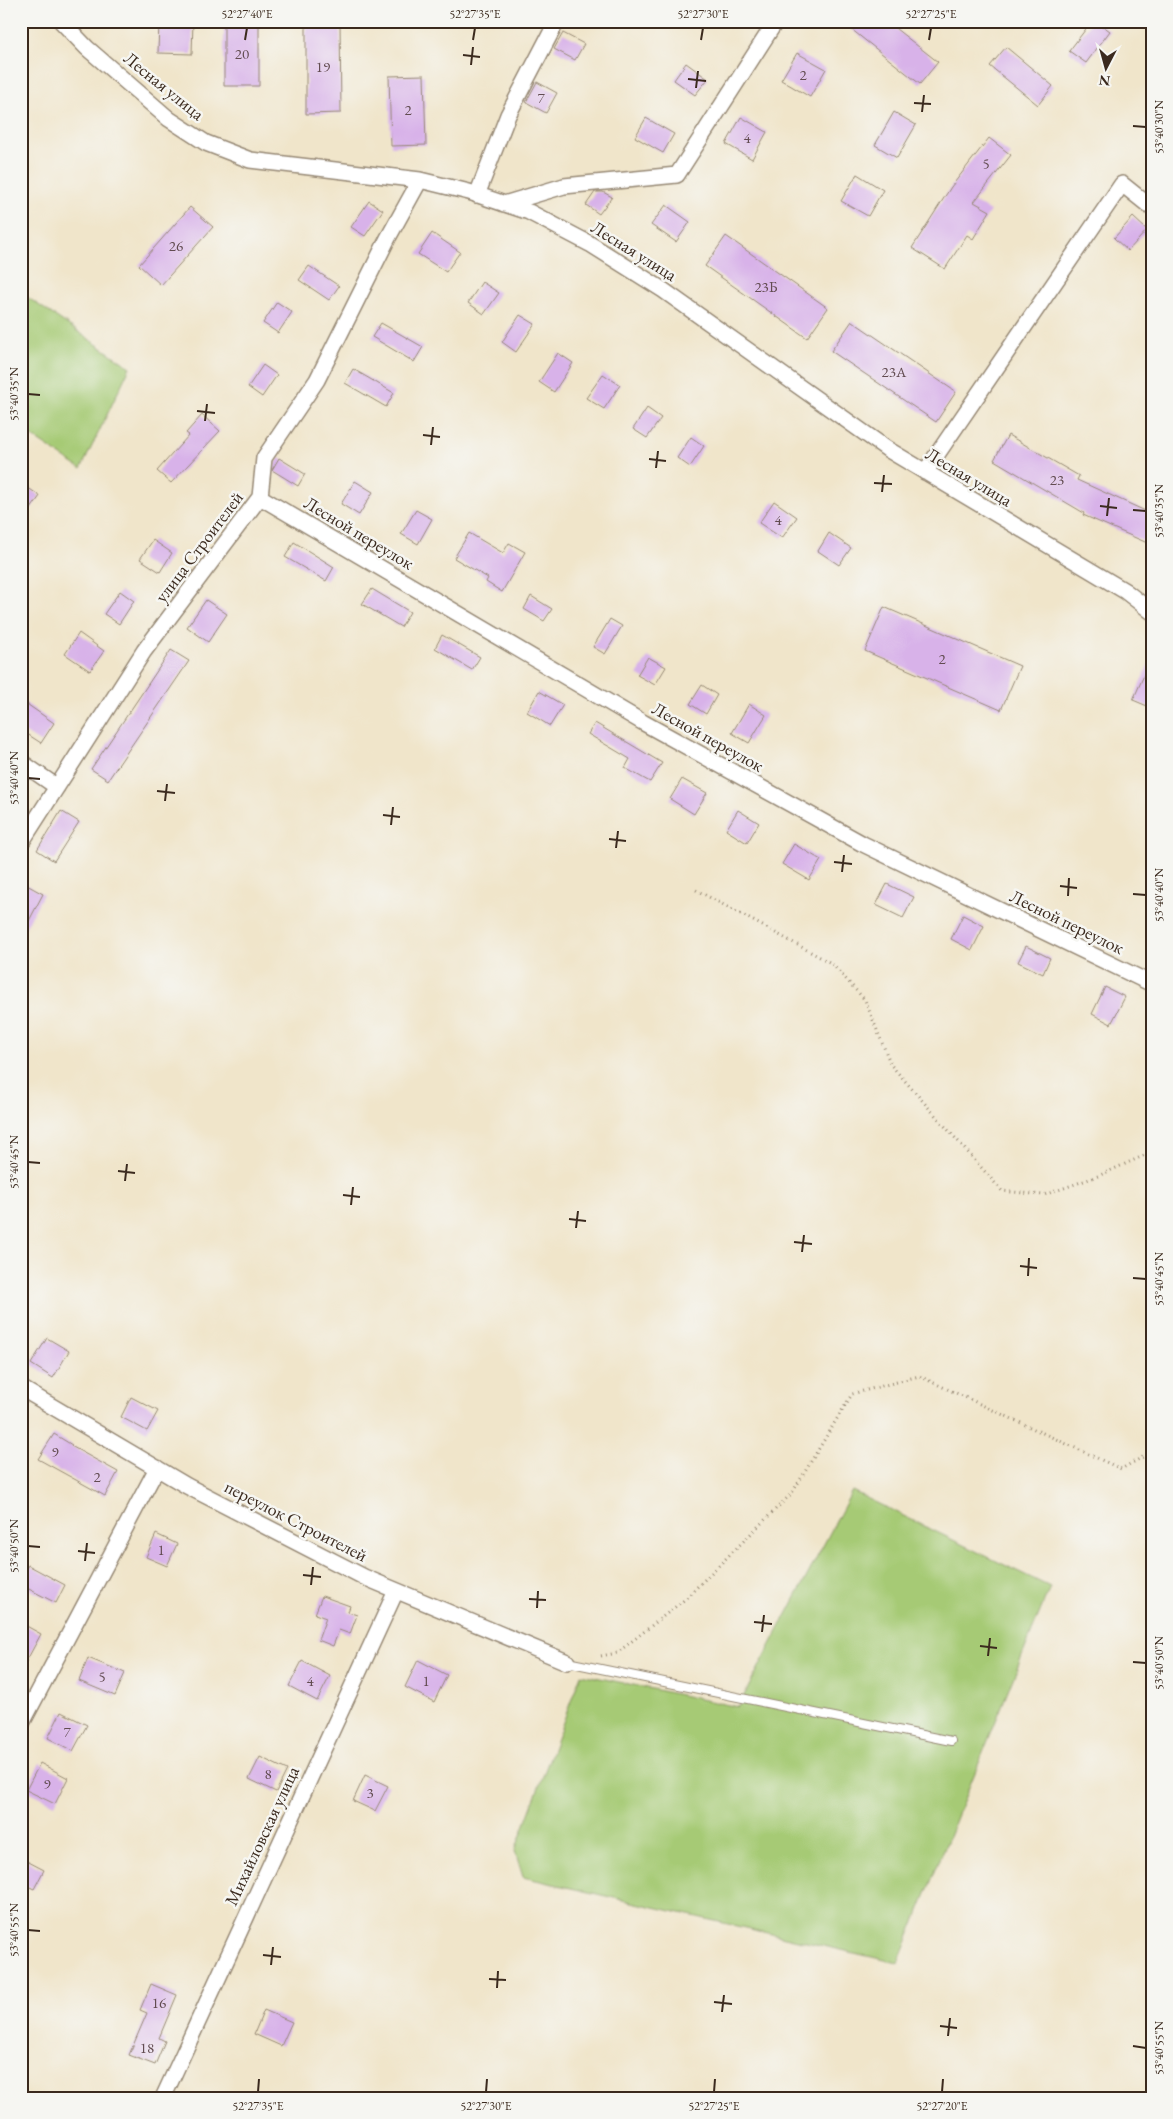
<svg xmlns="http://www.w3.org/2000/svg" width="1173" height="2119" font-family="'EB Garamond',serif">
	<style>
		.green { fill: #a6ca74; stroke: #707a49 }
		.building { fill: #d8b2e9 }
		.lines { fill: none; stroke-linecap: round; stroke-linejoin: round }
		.lane-casing { stroke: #968874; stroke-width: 10 }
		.street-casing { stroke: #968874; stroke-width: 18 }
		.path { stroke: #968874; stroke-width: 3; stroke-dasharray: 1 4; stroke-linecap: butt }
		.lane { stroke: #fff; stroke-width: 8 }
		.street { stroke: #fff; stroke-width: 15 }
		.ticks { fill: none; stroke: #3b2a1e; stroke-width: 2 }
		.labels { text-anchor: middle; stroke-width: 5; stroke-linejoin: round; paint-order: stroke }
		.number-label { font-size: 15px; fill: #624c51 }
		.street-label { font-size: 18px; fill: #3b2a1e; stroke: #f6f6f2 }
		.neatline { fill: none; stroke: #3b2a1e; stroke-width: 2 }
		.ticks-label { font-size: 12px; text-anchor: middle; fill: #3b2a1e }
	</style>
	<rect width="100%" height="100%" fill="#f6f6f2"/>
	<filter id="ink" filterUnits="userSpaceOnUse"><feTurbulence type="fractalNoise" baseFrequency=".02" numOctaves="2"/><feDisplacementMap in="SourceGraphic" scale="10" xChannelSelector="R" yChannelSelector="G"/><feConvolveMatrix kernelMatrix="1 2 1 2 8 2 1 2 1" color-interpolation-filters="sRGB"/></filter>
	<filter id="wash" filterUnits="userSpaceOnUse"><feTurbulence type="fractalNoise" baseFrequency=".0096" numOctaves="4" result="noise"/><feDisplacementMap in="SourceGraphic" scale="20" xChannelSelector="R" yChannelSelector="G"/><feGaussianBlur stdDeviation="1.12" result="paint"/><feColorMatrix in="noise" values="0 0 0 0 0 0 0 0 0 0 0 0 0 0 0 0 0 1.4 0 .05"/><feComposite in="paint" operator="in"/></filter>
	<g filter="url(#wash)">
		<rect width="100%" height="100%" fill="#f0e5ca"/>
		<path class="green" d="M21,293L130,367L81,469L21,429Z
			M852,1491L1050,1587L898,1963L523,1877L515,1851L581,1674L738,1707Z"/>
		<g id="blocks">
			<path class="building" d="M159,21H193L192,54L158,53Z
				M224,21H259V86H224Z
				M306,21H340L341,113L306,114Z
				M841,21H886L938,62L920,84Z
				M1092,21H1096L1110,31L1086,63L1069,51Z
				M563,33L584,44L575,60L554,49Z
				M1006,47L1053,86L1038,105L990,66Z
				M797,53L826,69L810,97L781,80Z
				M686,63L708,79L695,95L674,80Z
				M424,75L426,145L391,146L389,76Z
				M537,82L557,93L546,113L526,102Z
				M894,112L916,125L897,158L875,145Z
				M741,117L767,132L752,159L726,144Z
				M646,118L674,134L663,153L635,137Z
				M989,138L1011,155L974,202L990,211L973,239L967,235L945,269L912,248L951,187Z
				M857,174L883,190L868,216L841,201Z
				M595,192H603L612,197L599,214L586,205Z
				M369,201L383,210L365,236L351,227Z
				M666,205L690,222L676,242L651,225Z
				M190,207L213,227L161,285L139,265Z
				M1133,217L1147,230L1128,251L1114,238Z
				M432,233L460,252L446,272L418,254Z
				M726,236L828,308L807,338L705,266Z
				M309,266L339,286L329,300L299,280Z
				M482,282L499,293L484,314L468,303Z
				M277,302L292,312L278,333L263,323Z
				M520,315L535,324L516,352L502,342Z
				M852,321L956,392L936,422L831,351Z
				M381,323L423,347L414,362L372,337Z
				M558,353L573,363L554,392L539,382Z
				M263,365L277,375L262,397L248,387Z
				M353,369L394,393L386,407L345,383Z
				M603,374L620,385L604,409L586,398Z
				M647,408L661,418L647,438L633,429Z
				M202,415L220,431L171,483L157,471L189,435L186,433Z
				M1008,435L1079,476L1077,480L1152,514V545L1083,515L1084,513L994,460Z
				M691,437L704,446L690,467L677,458Z
				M279,458L305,474L298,486L272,470Z
				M355,481L373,492L359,515L341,504Z
				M21,483L40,496L21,523Z
				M774,501L797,517L782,538L759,523Z
				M416,510L432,519L418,544L401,534Z
				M469,533L503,553L509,543L525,552L502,592L486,582L488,578L454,558Z
				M829,533L851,548L839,565L818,551Z
				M153,540L172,553L160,572L140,559Z
				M294,542L334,567L326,581L285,557Z
				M372,589L410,612L401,627L362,604Z
				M120,591L134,601L119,624L104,614Z
				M531,596L552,609L544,621L524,609Z
				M206,600L227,614L208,642L187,627Z
				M884,607L1020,666L1001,710L865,651Z
				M610,619L622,626L605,654L593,647Z
				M79,633L104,651L90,671L65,654Z
				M442,635L480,657L472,670L435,648Z
				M171,650L189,661L108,780L91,769Z
				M648,657L666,667L655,685L637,675Z
				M1152,657V708L1133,700Z
				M702,685L717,695L706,714L690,704Z
				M539,691L563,705L550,726L527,712Z
				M21,700L54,723L41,743L21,730Z
				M749,704L766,715L749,743L732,733Z
				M595,723L662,763L650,782L625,768L630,759L588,734Z
				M682,779L707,793L694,814L670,799Z
				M738,810L759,823L747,843L726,830Z
				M61,811L79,822L54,861L37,850Z
				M794,844L821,860L809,880L782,864Z
				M25,884L43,894L21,936V892Z
				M887,884L914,897L903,918L876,905Z
				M963,915L984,926L972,950L951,939Z
				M1026,946L1050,958L1043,974L1018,962Z
				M1105,987L1125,997L1111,1024L1092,1014Z
				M47,1338L69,1351L53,1378L31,1364Z
				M131,1397L158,1411L147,1431L121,1417Z
				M54,1434L72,1445L71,1446L118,1472L105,1496L38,1459Z
				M156,1534L177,1544L167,1566L146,1557Z
				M28,1565L65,1585L56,1603L21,1585V1577Z
				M322,1596L350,1606L348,1612L357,1615L350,1634L339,1630L333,1646L318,1640L326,1618L315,1614Z
				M21,1623L41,1634L21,1671Z
				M88,1658L125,1673L115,1696L79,1681Z
				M418,1660L447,1675L434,1702L405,1687Z
				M302,1661L330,1676L317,1701L289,1686Z
				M61,1712L87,1725L73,1751L48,1738Z
				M260,1757L287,1770L276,1792L249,1779Z
				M40,1763L68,1778L55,1804L26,1790Z
				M365,1775L388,1786L375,1811L353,1801Z
				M21,1858L44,1870L34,1889L21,1883Z
				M151,1984L177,1995L159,2038L165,2041L155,2065L129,2055L147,2013L140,2010Z
				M264,2010L292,2022L281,2046L254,2034Z"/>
		</g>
	</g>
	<g filter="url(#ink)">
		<use href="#blocks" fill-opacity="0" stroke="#968874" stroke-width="1"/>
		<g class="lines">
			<g class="lane-casing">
				<path id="lane" d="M567,1662L951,1741"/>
			</g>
			<g class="street-casing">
				<path id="street" d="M61,21L87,48L169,119L206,143L250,160L420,180L469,192L529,212L590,244L663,290L887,449L1125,591L1152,612
					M477,195L508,115L557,21
					M504,204L564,186L677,175L776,21
					M925,472L1122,184L1152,208
					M260,497L644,723L863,844L1152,984
					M21,762L57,787
					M21,843L144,651L260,497L264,458L317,380L388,238L420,180
					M21,1388L187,1486L364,1577L567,1662
					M21,1725L157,1468
					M163,2098L396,1591"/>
			</g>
			<path class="path" d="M696,890L831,963L865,1000L891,1065L1002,1191L1044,1195L1098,1176L1152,1152
				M601,1656L617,1653L684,1600L792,1493L852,1394L919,1376L1121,1469L1152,1452"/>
			<use href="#lane" class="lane"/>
			<use href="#street" class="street"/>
		</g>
	</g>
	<path class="ticks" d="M245,40L247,28M473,40L475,28M701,40L703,28M929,40L931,28M463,55L480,57M471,65L473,47M688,79L706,81M696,88L698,71M914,103L931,104M922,112L924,95M1133,126L1146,127M28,394L40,395M197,411L215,413M205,421L207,404M423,435L440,437M431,445L433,427M649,459L666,461M656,468L658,451M874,483L892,484M882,492L884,475M1100,506L1117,508M1133,510L1146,511M1107,516L1109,498M28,778L40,779M157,791L175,793M165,801L167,784M383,815L400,817M391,825L393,807M609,839L626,841M616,848L618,831M834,862L852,864M842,872L844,855M1060,886L1077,888M1133,894L1146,895M1068,896L1069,878M28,1162L40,1163M118,1171L135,1173M125,1181L127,1164M343,1195L360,1197M351,1205L353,1187M569,1219L586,1221M576,1228L578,1211M794,1242L812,1244M802,1252L804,1235M1020,1266L1037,1268M1028,1276L1029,1258M1133,1278L1146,1279M28,1546L40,1547M78,1551L95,1553M85,1561L87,1543M303,1575L321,1577M311,1585L313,1567M529,1599L546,1600M537,1608L538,1591M754,1622L772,1624M762,1632L764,1615M980,1646L997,1648M988,1656L990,1638M1133,1662L1146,1663M28,1930L40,1931M263,1955L281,1957M271,1965L273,1947M489,1979L506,1980M497,1988L498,1971M714,2002L732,2004M722,2012L724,1995M940,2026L957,2028M948,2036L950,2018M1133,2046L1146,2048M258,2092L259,2079M486,2092L487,2079M714,2092L715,2079M942,2092L943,2079"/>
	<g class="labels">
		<g class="number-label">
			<text x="242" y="59">20</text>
			<text x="323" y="72">19</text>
			<text x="803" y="80">2</text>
			<text x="541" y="103">7</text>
			<text x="408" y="115">2</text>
			<text x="747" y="143">4</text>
			<text x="986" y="169">5</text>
			<text x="176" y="251">26</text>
			<text x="766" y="292">23Б</text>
			<text x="894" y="377">23А</text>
			<text x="1057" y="485">23</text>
			<text x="778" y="525">4</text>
			<text x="942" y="664">2</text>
			<text x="55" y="1457">9</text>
			<text x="97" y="1482">2</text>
			<text x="161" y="1555">1</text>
			<text x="102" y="1682">5</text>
			<text x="310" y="1686">4</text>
			<text x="426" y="1686">1</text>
			<text x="67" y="1737">7</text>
			<text x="268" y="1779">8</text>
			<text x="47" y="1789">9</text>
			<text x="370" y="1798">3</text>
			<text x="159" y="2008">16</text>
			<text x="147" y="2053">18</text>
		</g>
		<g class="street-label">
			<text transform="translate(164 86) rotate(39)" y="6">Лесная улица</text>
			<text transform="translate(634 251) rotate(32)" y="6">Лесная улица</text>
			<text transform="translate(969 477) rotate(31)" y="6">Лесная улица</text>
			<text transform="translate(359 533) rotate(31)" y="6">Лесной переулок</text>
			<text transform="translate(199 547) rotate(-53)" y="6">улица Строителей</text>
			<text transform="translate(708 737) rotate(29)" y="6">Лесной переулок</text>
			<text transform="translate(1067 922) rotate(26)" y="6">Лесной переулок</text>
			<text transform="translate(296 1521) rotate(27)" y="6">переулок Строителей</text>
			<text transform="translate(262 1836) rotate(-65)" y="6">Михайловская улица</text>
		</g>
	</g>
	<rect width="1173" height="2119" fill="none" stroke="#f6f6f2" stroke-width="55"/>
	<g transform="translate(1106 68) rotate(186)" stroke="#f6f6f2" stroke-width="4" paint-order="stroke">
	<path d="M0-4L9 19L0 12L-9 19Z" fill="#3b2a1e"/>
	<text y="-8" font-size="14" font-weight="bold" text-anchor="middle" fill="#3b2a1e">N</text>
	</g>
	<rect x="28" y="28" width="1118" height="2064" class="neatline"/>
	<g class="ticks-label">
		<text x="247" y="18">52°27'40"E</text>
		<text x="475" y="18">52°27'35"E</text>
		<text x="703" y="18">52°27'30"E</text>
		<text x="931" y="18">52°27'25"E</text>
		<text transform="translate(1159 127) rotate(-90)" y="4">53°40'30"N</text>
		<text transform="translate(14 394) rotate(-90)" y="4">53°40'35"N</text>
		<text transform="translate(1159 511) rotate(-90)" y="4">53°40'35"N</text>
		<text transform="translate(14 778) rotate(-90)" y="4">53°40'40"N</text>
		<text transform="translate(1159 895) rotate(-90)" y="4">53°40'40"N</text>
		<text transform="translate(14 1162) rotate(-90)" y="4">53°40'45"N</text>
		<text transform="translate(1159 1279) rotate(-90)" y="4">53°40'45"N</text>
		<text transform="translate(14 1546) rotate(-90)" y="4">53°40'50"N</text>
		<text transform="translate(1159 1663) rotate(-90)" y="4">53°40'50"N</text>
		<text transform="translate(14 1930) rotate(-90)" y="4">53°40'55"N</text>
		<text transform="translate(1159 2048) rotate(-90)" y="4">53°40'55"N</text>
		<text x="258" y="2110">52°27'35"E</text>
		<text x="486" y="2110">52°27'30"E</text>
		<text x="714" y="2110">52°27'25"E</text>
		<text x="942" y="2110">52°27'20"E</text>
	</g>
</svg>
